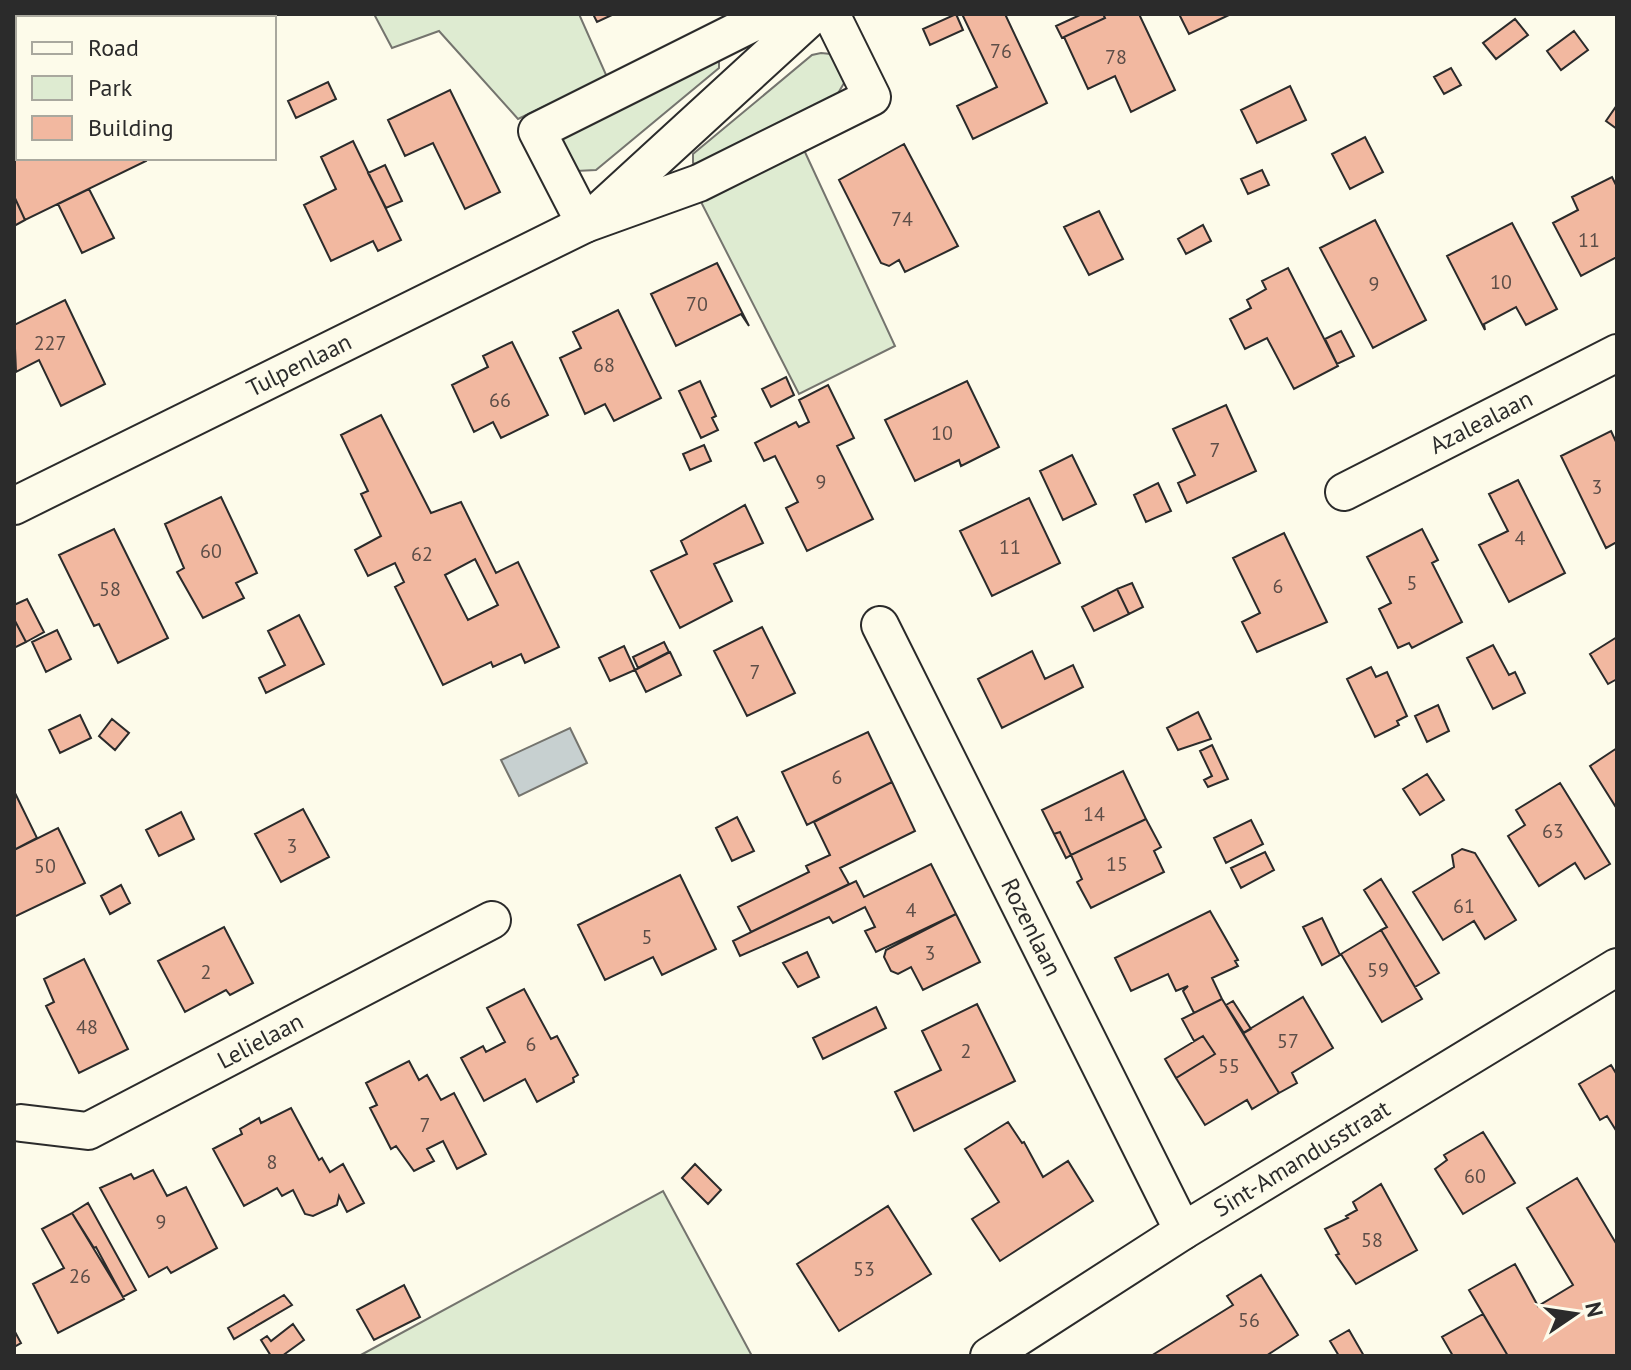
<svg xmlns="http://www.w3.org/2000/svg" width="1631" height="1370" font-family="'PT Sans',sans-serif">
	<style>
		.green { fill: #deebd1; stroke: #74746e; stroke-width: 2 }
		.water { fill: #c7d0d0; stroke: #74746e; stroke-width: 2 }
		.building { fill: #f2b8a0; stroke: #2b2b2b; stroke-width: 2; fill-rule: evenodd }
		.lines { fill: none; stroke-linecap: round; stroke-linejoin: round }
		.street-casing { stroke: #2b2b2b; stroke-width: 40 }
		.street { stroke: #fdfbea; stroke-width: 36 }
		.labels { text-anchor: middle; stroke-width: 6; stroke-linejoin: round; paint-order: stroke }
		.number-label { font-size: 20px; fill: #5d4e48 }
		.street-label { font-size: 24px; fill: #2b2b2b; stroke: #fdfbea }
	</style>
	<rect width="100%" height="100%" fill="#fdfbea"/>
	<path class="green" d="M374,14H579L607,77L518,119L439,31L392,48Z
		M821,53L831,54L847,78L837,95L699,166L693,163V154L812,55Z
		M713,58L719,62V68L596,170L576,171L561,146L563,136Z
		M804,150L895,346L799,394L700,200Z
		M663,1191L752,1356H359Z"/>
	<path class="water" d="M570,728L587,763L519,796L501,760Z"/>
	<path class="building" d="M14,14H56L58,18H18V158H145L146,161L25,220L14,196Z
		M593,14H614L597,22Z
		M956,14L963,30L930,45L923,29Z
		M962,14H1005L1047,103L973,139L957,106L997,87Z
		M1082,14H1103L1105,18L1062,38L1056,26Z
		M1103,14H1139L1175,90L1131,112L1115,76L1088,89L1064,37L1105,18Z
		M1179,14H1231L1189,34Z
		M1515,19L1528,35L1496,59L1483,43Z
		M1574,31L1588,50L1561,70L1547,51Z
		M1451,68L1461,85L1444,94L1434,77Z
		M328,82L336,99L296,118L288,101Z
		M1290,86L1306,120L1257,143L1241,110Z
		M450,90L500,192L465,209L433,143L405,156L388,120Z
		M1617,105V129L1606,121Z
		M1365,137L1383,172L1350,189L1332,154Z
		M353,141L401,240L378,251L373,241L331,261L304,205L336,189L321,157Z
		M904,144L958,246L905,272L899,260L889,266L881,263L839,180Z
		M385,165L402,201L386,208L368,173Z
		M1262,170L1269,185L1248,194L1241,179Z
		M1612,177L1617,187V257L1581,276L1553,223L1578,210L1572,197Z
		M89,189L114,238L82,253L58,204Z
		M14,196L25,220L14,226Z
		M1099,211L1123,259L1089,275L1064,227Z
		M1375,220L1426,320L1373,348L1320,248Z
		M1512,223L1557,309L1526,325L1516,307L1484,324L1485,330L1447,256Z
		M1203,225L1211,241L1186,254L1178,239Z
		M717,263L749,326L741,314L676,346L651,294Z
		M1288,268L1338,366L1294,389L1267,338L1245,349L1230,319L1251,308L1247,300L1266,289L1262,281Z
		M65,300L105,384L61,406L39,360L16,372L14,325Z
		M618,310L661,398L614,421L605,404L585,414L560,358L581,348L573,332Z
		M1341,331L1354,356L1337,364L1325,339Z
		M512,342L548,415L501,438L493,422L474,432L452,385L488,367L483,356Z
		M786,377L794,395L771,407L762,389Z
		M700,381L716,416L712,418L718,430L701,438L679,391Z
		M967,381L999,447L961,466L959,460L915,481L885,420Z
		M828,385L854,438L837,446L873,519L807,551L786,508L798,502L775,456L764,461L755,443L796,422L799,427L809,422L799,400Z
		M1226,405L1256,471L1187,503L1178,483L1195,475L1173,429Z
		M381,415L431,513L461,502L496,573L518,562L559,647L525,663L521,654L493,667L491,662L443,685L395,587L404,582L395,563L368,576L355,550L381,536L361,494L368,491L341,435ZM475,559L498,605L468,620L445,575Z
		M1611,431L1617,444V542L1606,548L1561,456Z
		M704,445L711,461L690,470L683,454Z
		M1072,455L1096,504L1063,520L1040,471Z
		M1518,480L1565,573L1509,602L1479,545L1508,531L1489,494Z
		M1158,483L1171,511L1146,522L1134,495Z
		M221,497L257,573L236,583L244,598L203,618L177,572L184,568L165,524Z
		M1029,498L1060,563L992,596L960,531Z
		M745,505L763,543L714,564L732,601L680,628L651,571L687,554L681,541Z
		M114,529L168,638L118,663L99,624L94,626L59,555Z
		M1422,529L1438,560L1432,563L1462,622L1412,648L1409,643L1398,648L1379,609L1391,603L1367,557Z
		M1284,533L1327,622L1257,652L1242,622L1260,613L1233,558Z
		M1132,583L1143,607L1129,614L1117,589Z
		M1117,589L1129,614L1094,631L1082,607Z
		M27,599L44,632L26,642L14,619V605Z
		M299,615L324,664L266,693L259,678L285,665L268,631Z
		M14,619L26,642L14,648Z
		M762,627L795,693L747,716L714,651Z
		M57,630L71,659L46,672L32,642Z
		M1617,637V679L1608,684L1590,654Z
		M664,642L669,652L638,668L633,657Z
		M1493,645L1509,675L1515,672L1525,693L1493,709L1467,658Z
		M624,646L635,670L610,681L599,658Z
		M1032,651L1045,679L1073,665L1083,687L1002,728L978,679Z
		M670,652L681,675L646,692L635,670Z
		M1371,667L1376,677L1387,672L1407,716L1397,721L1399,725L1375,737L1347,679Z
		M1438,705L1449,731L1427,742L1415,716Z
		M1198,712L1211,739L1178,750L1167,728Z
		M80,715L91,738L60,753L49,730Z
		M112,719L129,733L115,750L99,736Z
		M868,732L892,782L807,825L782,772Z
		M1212,745L1228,779L1208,787L1204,780L1212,776L1200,751Z
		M1617,748V809L1590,766Z
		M1123,771L1146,819L1071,855L1060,832L1054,834L1042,810Z
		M1427,774L1444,800L1420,815L1403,789Z
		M892,782L915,831L840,868L849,884L751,932L738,907L809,872L806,866L830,855L814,822Z
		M1560,783L1610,864L1585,879L1575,863L1539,886L1508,836L1525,825L1516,810Z
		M14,791L37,838L14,850Z
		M303,809L329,857L281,882L255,834Z
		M181,812L194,839L159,856L146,830Z
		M737,817L754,851L732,861L716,828Z
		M1146,819L1161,847L1154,851L1164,872L1091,908L1077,882L1082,879L1071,855Z
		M1251,820L1263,844L1226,863L1214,838Z
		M58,828L85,883L14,917V850Z
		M1060,832L1071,855L1066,858L1054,834Z
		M1462,849L1475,853L1516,920L1485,939L1474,921L1443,940L1413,892L1454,867L1452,855Z
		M1265,852L1274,870L1241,888L1231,868Z
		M931,864L956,914L876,952L865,931L875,927L865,907L833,923L829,917L740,956L733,941L856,881L864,897Z
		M680,875L716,949L662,975L653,957L605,980L578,925Z
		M1381,879L1439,973L1415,987L1381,930L1387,927L1364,890Z
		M121,885L130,903L110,914L101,896Z
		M1210,911L1238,960L1235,961L1238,966L1212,978L1222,999L1194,1013L1183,991L1188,986L1176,991L1168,974L1131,991L1115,958Z
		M956,914L980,962L923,990L911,967L898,974L891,971L884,957L886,950Z
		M1322,918L1340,955L1322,965L1303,927Z
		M224,927L253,983L230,995L226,990L185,1012L158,961Z
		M1381,930L1422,999L1382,1022L1341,954Z
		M807,952L819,977L798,987L783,963Z
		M84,959L128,1049L79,1073L46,1006L54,1002L44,979Z
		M524,989L551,1039L557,1036L578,1075L573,1078L574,1082L537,1102L525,1079L484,1101L461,1058L483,1046L486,1052L505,1042L487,1008Z
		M1303,997L1333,1048L1292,1073L1297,1083L1279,1093L1243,1033Z
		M1222,999L1279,1093L1252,1109L1247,1100L1205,1125L1176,1078L1215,1054L1203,1036L1194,1041L1182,1019Z
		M1233,1001L1251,1029L1244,1033L1226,1005Z
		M977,1004L1015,1081L914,1131L895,1092L941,1070L922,1031Z
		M876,1007L886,1028L823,1059L813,1038Z
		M1203,1036L1215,1054L1176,1078L1165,1059Z
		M409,1061L419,1080L427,1075L441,1100L454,1093L486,1154L457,1169L443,1141L427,1149L434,1161L414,1171L396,1146L391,1149L370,1108L377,1105L366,1083Z
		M1611,1065L1617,1075V1132L1607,1116L1600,1120L1579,1084Z
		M291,1108L319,1160L322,1158L330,1172L343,1164L364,1203L347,1212L339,1196L337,1205L313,1216L305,1214L293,1190L282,1196L277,1188L244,1206L213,1149L242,1134L240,1129L259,1118L261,1123Z
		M1008,1122L1022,1143L1024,1142L1043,1177L1068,1161L1093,1201L1000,1261L972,1219L999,1202L965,1149Z
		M1483,1132L1515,1183L1463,1214L1435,1169L1447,1160L1444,1155Z
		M695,1164L721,1190L708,1204L682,1178Z
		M153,1170L167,1196L186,1187L217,1248L171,1273L167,1267L149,1277L100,1188L131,1174L134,1179Z
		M1577,1178L1617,1245V1356H1508L1469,1290L1515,1264L1538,1306L1573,1285L1527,1208Z
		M1381,1184L1417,1250L1356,1284L1336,1255L1339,1254L1325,1229L1348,1218L1346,1216L1357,1210L1353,1202Z
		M88,1203L136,1290L123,1297L72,1213Z
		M888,1206L931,1274L839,1331L797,1264Z
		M72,1213L94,1248L96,1247L124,1299L58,1333L33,1284L64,1268L42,1229Z
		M1261,1275L1298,1335L1266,1356H1151L1233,1305L1227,1296Z
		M404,1285L420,1317L374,1340L357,1310Z
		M284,1295L292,1305L234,1339L228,1328Z
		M1483,1314L1508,1356H1453L1442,1337Z
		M293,1324L304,1340L282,1356H271L261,1340L267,1336L271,1341Z
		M14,1330L21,1343L14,1347Z
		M1349,1330L1364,1356H1339L1330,1341Z"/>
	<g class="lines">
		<g class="street-casing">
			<g id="street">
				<path d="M787,14L751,24L537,131L585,224L699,183L872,97L831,14"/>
				<path id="s1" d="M1344,492L1617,353"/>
				<path id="s2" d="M14,506L585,224L814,14"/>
				<path id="s3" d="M880,625L1183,1231"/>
				<path id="s4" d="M21,1123L88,1131L492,920"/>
				<path id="s5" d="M989,1356L1183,1231L1617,967"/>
			</g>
		</g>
		<use href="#street" class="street"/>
	</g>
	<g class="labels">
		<g class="number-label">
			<text x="1001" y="58">76</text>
			<text x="1116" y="64">78</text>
			<text x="902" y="226">74</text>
			<text x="1589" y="247">11</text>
			<text x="1501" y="289">10</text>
			<text x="1374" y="291">9</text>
			<text x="697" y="311">70</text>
			<text x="50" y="350">227</text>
			<text x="604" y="372">68</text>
			<text x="500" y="407">66</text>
			<text x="942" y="440">10</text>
			<text x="1215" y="457">7</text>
			<text x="821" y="489">9</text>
			<text x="1597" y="494">3</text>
			<text x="1520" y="545">4</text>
			<text x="1010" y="554">11</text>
			<text x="211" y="558">60</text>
			<text x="422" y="561">62</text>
			<text x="1412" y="590">5</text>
			<text x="1278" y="593">6</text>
			<text x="110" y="596">58</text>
			<text x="755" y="679">7</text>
			<text x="837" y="784">6</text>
			<text x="1094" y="821">14</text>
			<text x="1553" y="838">63</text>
			<text x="292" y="853">3</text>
			<text x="1117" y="871">15</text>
			<text x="45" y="873">50</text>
			<text x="1464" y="913">61</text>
			<text x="911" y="917">4</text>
			<text x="647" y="944">5</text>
			<text x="930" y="960">3</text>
			<text x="1378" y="977">59</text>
			<text x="206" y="979">2</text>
			<text x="87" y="1034">48</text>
			<text x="1288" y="1048">57</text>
			<text x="531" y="1051">6</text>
			<text x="966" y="1058">2</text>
			<text x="1229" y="1073">55</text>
			<text x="425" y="1132">7</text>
			<text x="272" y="1169">8</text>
			<text x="1475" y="1183">60</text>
			<text x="161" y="1229">9</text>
			<text x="1372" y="1247">58</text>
			<text x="864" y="1276">53</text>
			<text x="80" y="1283">26</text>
			<text x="1249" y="1327">56</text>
		</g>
		<g class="street-label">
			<text dy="8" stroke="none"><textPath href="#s2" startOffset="318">Tulpenlaan</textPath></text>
			<text dy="8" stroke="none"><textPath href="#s1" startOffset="154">Azalealaan</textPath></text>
			<text dy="8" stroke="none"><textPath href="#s3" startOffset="338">Rozenlaan</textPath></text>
			<text dy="8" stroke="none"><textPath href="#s4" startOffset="262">Lelielaan</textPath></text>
			<text dy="8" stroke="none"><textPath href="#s5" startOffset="370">Sint-Amandusstraat</textPath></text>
		</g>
	</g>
	<rect width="1631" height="1370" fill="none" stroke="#2b2b2b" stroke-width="32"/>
	<rect x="16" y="16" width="260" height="144" fill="#fdfbea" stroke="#a9a89e" stroke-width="2"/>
	<rect x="32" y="42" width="40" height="12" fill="#fdfbea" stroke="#a9a89e" stroke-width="2"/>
	<text x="88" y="56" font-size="24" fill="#2b2b2b">Road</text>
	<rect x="32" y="76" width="40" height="24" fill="#deebd1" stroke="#a9a89e" stroke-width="2"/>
	<text x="88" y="96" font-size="24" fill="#2b2b2b">Park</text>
	<rect x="32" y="116" width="40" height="24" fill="#f2b8a0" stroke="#a9a89e" stroke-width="2"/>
	<text x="88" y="136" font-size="24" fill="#2b2b2b">Building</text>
	<g transform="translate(1575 1314) rotate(77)" stroke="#fdfbea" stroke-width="6" paint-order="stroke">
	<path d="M0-6L14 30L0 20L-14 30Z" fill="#2b2b2b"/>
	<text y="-12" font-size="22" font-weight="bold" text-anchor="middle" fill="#2b2b2b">N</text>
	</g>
</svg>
